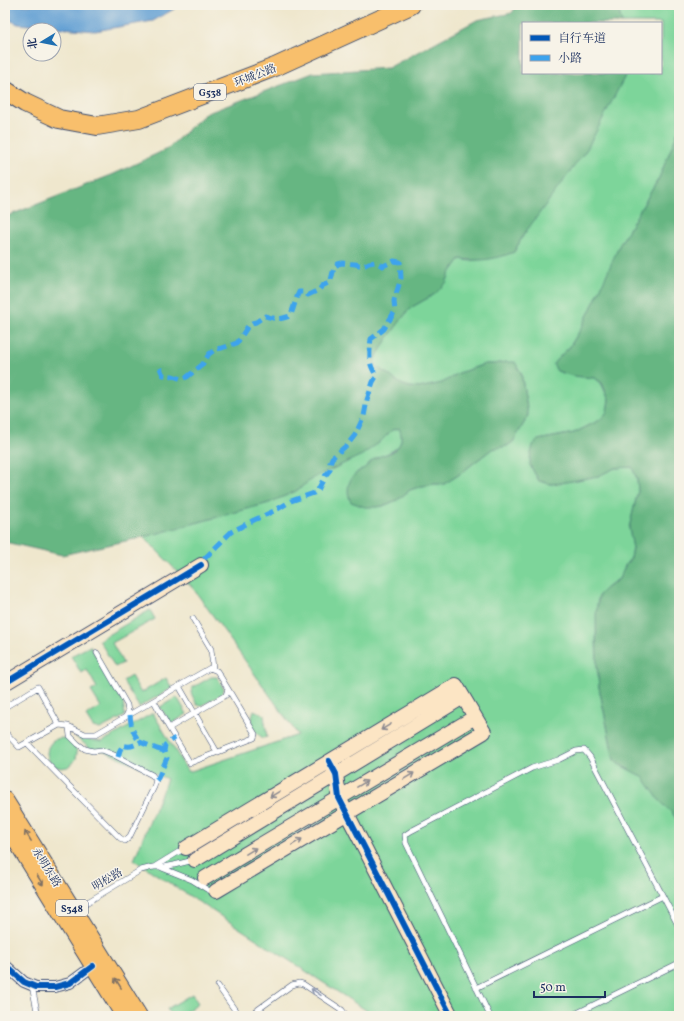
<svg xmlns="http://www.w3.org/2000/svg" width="684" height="1021" font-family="Vollkorn,'Noto Serif SC',serif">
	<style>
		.green { fill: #7dd59a; stroke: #4c827c }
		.forest { fill: #66b682; stroke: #407270 }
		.water { fill: #64a0d4; stroke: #406899 }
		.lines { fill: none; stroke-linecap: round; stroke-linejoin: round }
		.lane-casing { stroke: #3b4b6f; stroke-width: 6 }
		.street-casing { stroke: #3b4b6f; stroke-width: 12 }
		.secondary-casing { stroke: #3b4b6f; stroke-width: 16 }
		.primary-casing { stroke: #3b4b6f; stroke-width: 18 }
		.highway-casing { stroke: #3b4b6f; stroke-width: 20 }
		.lane { stroke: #fff; stroke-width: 5 }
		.street { stroke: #fff; stroke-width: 10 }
		.secondary { stroke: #fce5c4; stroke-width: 14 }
		.primary { stroke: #f8bf6c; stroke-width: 16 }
		.highway { stroke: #f8bf6c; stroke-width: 18 }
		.quiet { stroke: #3da3ed; stroke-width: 5; stroke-dasharray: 10 5; stroke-linecap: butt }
		.cycleway-casing { stroke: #f7f3e8; stroke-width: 8 }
		.cycleway { stroke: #0057b8; stroke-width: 6 }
		.oneway { stroke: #8c8a91 }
		.oneway2 { stroke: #7e7064 }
		.oneway3 { stroke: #8d97ae }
		.labels { text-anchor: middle; stroke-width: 3; stroke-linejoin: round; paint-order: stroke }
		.shield { fill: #f7f3e8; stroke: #5d6a87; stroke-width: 1 }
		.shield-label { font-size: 10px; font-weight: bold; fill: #1b2f5e }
		.street-label { font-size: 11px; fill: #1b2f5e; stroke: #f7f3e8 }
	</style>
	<rect width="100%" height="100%" fill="#f7f3e8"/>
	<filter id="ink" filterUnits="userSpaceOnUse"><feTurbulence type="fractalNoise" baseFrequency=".025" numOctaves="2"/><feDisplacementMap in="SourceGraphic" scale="8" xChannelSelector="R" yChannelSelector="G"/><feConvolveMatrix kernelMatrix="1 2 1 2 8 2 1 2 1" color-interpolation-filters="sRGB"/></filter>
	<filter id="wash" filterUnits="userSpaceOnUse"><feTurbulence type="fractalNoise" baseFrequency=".012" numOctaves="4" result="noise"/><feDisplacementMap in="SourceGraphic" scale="16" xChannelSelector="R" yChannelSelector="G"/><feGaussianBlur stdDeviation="0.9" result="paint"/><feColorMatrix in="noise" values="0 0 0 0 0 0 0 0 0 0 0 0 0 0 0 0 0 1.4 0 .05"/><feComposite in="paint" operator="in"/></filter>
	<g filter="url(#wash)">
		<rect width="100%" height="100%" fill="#efe7cd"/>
		<path class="green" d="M617,5H679V130L659,178L619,246L608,274L582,327L569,348L564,352L553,364L557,371L573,376L595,378L601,383L609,400L607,412L600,420L574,433L538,440L530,465L539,481L551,484L561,483L598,476L615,468L632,467L637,479L638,491L629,528L633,548L631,558L626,564L619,579L612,583L599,595L597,604L596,640L597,666L599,687L614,760L620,765L643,776L660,801L673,814L679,823V1016H375L134,860L167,779L102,750L93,751L76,737L102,742L153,713L188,772L298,735L219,624L192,587L144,537L269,503L296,491L313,478L337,467L372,447L380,442L392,430L399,428C409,450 386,452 372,461C369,463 367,466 365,468C362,469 359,471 357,472L375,507L383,506L397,500L410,490L422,486L434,484H444L457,476L492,449L507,446L513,442L524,423L528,415L526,402L521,373L506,362L494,364H485L459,373L442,383L419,388L410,387L403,385L395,380L388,374L378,368L374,361L387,339L407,312L412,307L435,294L446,283L450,273L460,259L470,261L514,252L524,234L626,74V73H661V23H622Z
			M150,610L155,619L112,643L123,663L115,667L99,640Z
			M90,646L123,701L125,716L100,729L93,727L86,716L101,707L91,691L97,688L87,670L81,673L71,656Z
			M131,676L141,693L166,678L172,688L139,707L123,681Z
			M211,677H217L224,689L222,694L203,705H197L191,693L192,688Z
			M177,697L187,714L171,724L160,707Z
			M254,710L264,715L267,737L263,738C250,728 249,726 254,710Z
			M47 753a15 15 0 1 1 30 0a15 15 0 1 1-30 0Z
			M192,994L198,1003L180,1016H172L167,1009Z"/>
		<path class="forest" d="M517,5H617L622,23H523V73H626V74L587,149L524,234L514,252C497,259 479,262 460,259L450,273L446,283L435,294L412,307L407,312L387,339L374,361L378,368L388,374L395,380L403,385L410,387L419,388L442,383L459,373L485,364H494L506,362H515L521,373L526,402L528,415L524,423L513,442L507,446L492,449L457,476L444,484H434L422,486L410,490L397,500L383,506L375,507H365L351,502C346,492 347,479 358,472C360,470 363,469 366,467C369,463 373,459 378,457C382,455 388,454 392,452C402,446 403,437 399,428L392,430L380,442L362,455L313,478L296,491L269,503L144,537L62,555L5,542V217L114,174L167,149L205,114L313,73L388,68L477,20L512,13Z
			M679,129V823L673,814L660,801L643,777L620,765L614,760L599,687L597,666L596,615L599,595L605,589L619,579L626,564L631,558L633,548L629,528L638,491L637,479L632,467L615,468L598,476L561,483L551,484L539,481L530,465V458L533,445L538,440L574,433L600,420L607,412L609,400L602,383L595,378L573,376L557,371L553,364L564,352L569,348L582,327L598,294L619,246L659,178Z"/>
		<path class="water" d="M5,5H79L93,7L110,5H181L153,21L95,31L18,24L5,18Z"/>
	</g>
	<g filter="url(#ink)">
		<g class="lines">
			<g class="lane-casing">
				<path id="lane" d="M193,619L211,649L213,669
					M97,653L127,705L128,712L126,716
					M179,686L217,752
					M5,707L38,687L59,725
					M169,728L190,763L254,738L255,734L228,689
					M5,732L19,747L59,725L68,726L85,734H96L210,668L217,671L228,689L226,695L169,728L154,701
					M27,743L120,838L125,841L129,838L154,787L156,780L152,775L114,755L102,750L93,751L85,749L78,744L70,736L69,727
					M154,867L185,848
					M162,868L192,880L208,890L215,891
					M76,909L141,870L153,867H164L174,865L194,860
					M32,986L38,1016
					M218,986L239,1016
					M476,988L663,896
					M249,1016L292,985L299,983L303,984L342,1010L345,1014V1016
					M490,1016L406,843L405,835L411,831L532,768L558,760L576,751L584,750L590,757L679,927
					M571,1016L679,963"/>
			</g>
			<g class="street-casing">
				<path id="street" d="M5,965L24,982L36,987H55L70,983L93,966"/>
			</g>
			<g class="secondary-casing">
				<path id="secondary" d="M5,683L201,565
					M332,767L336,774L339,798L451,1016
					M186,848L456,685L484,732L216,891
					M195,860L463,697
					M205,878L475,717"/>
			</g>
			<g class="primary-casing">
				<path id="primary" d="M5,800L139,1016
					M5,823L124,1016"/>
			</g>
			<g class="highway-casing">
				<path id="highway" d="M5,90L25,103L59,119L97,126L139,119L275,67L411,5"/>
			</g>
			<use href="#lane" class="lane"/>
			<use href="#street" class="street"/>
			<use href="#secondary" class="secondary"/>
			<use href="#primary" class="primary"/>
			<use href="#highway" class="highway"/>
			<path class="quiet" d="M160,368L163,375L173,376L182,379L187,377L202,365L209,354L216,349L222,348L237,343L248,326L252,323L256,322L265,316C277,319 278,320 290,316C294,309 295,300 299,292H304L308,295L319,290L322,286L328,283L331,280L334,268L338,264L342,263L355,264L359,265H365L369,263L375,262L383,266L394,261L400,262L401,278L394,301L395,311L384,329L379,333L371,339C370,346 369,358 371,365C372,369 375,372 376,377L373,382L367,400L364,416L355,435L348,444L332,458L330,463V470L325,476L318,490L314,493L291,501L276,510L254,520L231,532L205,558L201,565
				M130,715C131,726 133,734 140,742
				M118,757L120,750L123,745C129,748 135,745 140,742L157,749L164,751
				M156,780L158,778L167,758L164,751L165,745L175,738"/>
			<g class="cycleway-casing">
				<path id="cycleway" d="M5,683L201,565
					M329,761L336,774L339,798L451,1016
					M5,965L24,982L36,987H55L70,983L93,966"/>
			</g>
			<use href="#cycleway" class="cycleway"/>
		</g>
		<defs><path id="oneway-shaft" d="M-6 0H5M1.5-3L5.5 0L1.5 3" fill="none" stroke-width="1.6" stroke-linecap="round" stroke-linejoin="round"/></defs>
		<g class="oneway">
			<use href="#oneway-shaft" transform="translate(386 727) rotate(149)"/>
			<use href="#oneway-shaft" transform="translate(409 776) rotate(-31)"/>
			<use href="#oneway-shaft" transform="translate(362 784) rotate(-31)"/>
			<use href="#oneway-shaft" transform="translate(275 794) rotate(149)"/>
			<use href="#oneway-shaft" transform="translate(297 842) rotate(-31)"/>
			<use href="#oneway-shaft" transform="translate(251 851) rotate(-31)"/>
		</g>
		<g class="oneway2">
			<use href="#oneway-shaft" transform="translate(28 836) rotate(-122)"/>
			<use href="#oneway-shaft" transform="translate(40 880) rotate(58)"/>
			<use href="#oneway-shaft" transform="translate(118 983) rotate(-122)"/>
		</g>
		<use class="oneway3" href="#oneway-shaft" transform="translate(316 992) rotate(-146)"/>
	</g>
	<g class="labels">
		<g class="shield">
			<rect x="194" y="84" width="32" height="16" rx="3"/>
			<rect x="56" y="900" width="32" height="16" rx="3"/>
		</g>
		<g class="shield-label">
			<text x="210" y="96">G538</text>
			<text x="72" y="912">S348</text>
		</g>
		<g class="street-label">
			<text transform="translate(255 75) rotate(-21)" y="4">环城公路</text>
			<text transform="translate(47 867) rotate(58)" y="4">永明东路</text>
			<text transform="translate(107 879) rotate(-30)" y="4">明松路</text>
		</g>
	</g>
	<rect width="684" height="1021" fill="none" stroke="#f7f3e8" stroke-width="20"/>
	<rect x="522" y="22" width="140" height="52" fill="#f7f3e8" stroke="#9fa5b1"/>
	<rect x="530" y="35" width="20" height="6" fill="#0057b8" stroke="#9fa5b1"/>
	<text x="558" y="42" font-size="12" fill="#1b2f5e">自行车道</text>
	<rect x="530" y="55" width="20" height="6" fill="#3da3ed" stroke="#9fa5b1"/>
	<text x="558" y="62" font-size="12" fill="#1b2f5e">小路</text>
	<g transform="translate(42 42) rotate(260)"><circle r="19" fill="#f7f3e8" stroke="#9fa5b1"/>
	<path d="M0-3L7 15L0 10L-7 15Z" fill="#1f6fb2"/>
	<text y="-6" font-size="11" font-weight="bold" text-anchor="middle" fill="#1b2f5e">北</text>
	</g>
	<path d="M534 991v6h71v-6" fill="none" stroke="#1b2f5e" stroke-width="2"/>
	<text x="540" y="991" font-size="12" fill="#1b2f5e" stroke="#f7f3e8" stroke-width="3" paint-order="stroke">50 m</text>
</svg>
